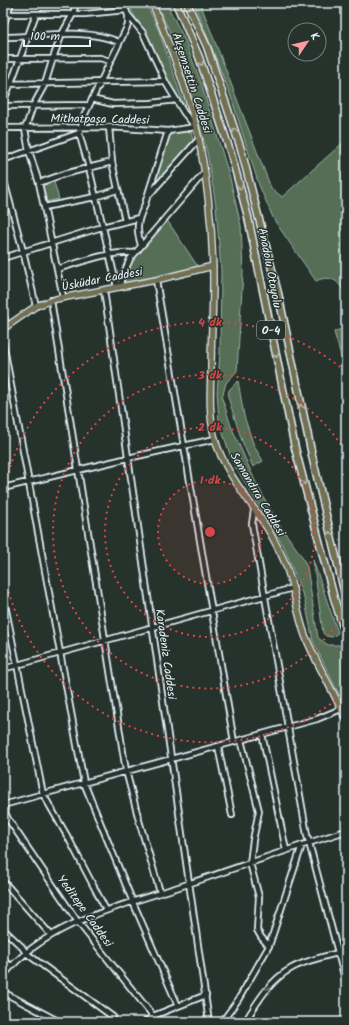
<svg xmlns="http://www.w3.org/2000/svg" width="349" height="1025" font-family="Kalam,sans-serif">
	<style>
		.green { fill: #546e55; stroke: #9eb0a6 }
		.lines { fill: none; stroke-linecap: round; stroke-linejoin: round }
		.minor-casing { stroke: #e8f1f8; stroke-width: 8 }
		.major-casing { stroke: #e8f1f8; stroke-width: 8 }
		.highway-casing { stroke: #e8f1f8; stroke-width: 9 }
		.minor { stroke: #26332d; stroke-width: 4.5 }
		.major { stroke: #716f52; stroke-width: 5.5 }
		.highway { stroke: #716f52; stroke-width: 6 }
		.oneway { stroke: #b8bdb6 }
		.oneway2 { stroke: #6a7674 }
		.ring { fill: none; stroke: #d94647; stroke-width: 2; stroke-dasharray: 2 4 }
		.labels { text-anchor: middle; stroke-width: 3; stroke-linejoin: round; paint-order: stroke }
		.shield { fill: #26332d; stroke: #aeb8bb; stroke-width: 1 }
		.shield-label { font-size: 11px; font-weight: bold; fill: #e8f1f8 }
		.street-label { font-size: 12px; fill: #e8f1f8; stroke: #26332d }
		.centre { fill: #d94647; stroke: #26332d; stroke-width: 2 }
		.ring-label { font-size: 12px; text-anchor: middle; font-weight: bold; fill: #d94647; stroke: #26332d; stroke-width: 3; stroke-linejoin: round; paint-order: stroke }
	</style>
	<rect width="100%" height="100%" fill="#26332d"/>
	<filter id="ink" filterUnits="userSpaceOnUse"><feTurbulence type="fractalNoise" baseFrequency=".025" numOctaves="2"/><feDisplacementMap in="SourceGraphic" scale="8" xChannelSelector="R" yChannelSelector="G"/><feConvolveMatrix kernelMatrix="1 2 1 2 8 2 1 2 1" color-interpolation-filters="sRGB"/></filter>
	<g filter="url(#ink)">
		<path class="green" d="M127,3H146L159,31L186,110L185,111L166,80L145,34Z
			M156,3H166L185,40L201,83L230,178L241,226L243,272L237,371L226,383L222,398L231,426L255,481L276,520L301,555L307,567L318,638L328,645H341L346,658V709L313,641L305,601L285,549L232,461L219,421L217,392L220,353L221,271L216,206L207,152L189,89L172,36Z
			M194,3H200L207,21L271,188L282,197L346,140V295C339,281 331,274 316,281L274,220L259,185L230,94Z
			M191,129L193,142L153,188L169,134Z
			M53,179L59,199L45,202L40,185Z
			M165,217L198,267L125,284C120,260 151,232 165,217Z
			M346,327V365L344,366L334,332Z
			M238,381L244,416L254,446L263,461L253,467L242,441L228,397L229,390Z
			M346,447V551L343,492Z
			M313,560L338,633L332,637L326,636L323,633Z"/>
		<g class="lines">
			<g class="minor-casing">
				<path id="minor" d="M3,14H85L126,10
					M128,15L143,33L166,83L184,113L196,127
					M3,26L11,3
					M3,37C39,37 86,27 119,42
					M3,59L100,58L110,61
					M3,84L165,81
					M92,99L113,104L151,103L176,100
					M3,102C16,73 25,43 36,14
					M3,106L89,105
					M109,127L112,162L125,221
					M3,128L109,127L168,131L196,127
					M3,160L79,133
					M3,177L23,251L36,306
					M39,183L64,174L112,162
					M148,196L199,139
					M44,207L95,197L117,190
					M141,245C136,229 137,221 144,207L168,131
					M3,258L102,227L139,218
					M57,269C82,262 108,251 134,253
					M156,280L234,742
					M117,287L89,168L79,133L85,114L128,25V15L123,3
					M120,287L121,280L130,259L204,173
					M104,290L209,1022
					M63,297L39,183L29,151L25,129L33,106L45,84L53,58L62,34L73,14L76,3
					M51,300L126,771L140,824L160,892
					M3,311L6,326
					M3,342L84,783L132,900L178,1006
					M3,488L128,458L215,439
					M254,510L252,524L307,835L346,983
					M3,595L43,794L70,841L106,910
					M3,669L293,588
					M262,734L286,850
					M241,740L259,811L253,840L250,863L259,897L257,930L261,937L269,946
					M218,746L232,815
					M3,805L317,719L341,709
					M3,808L8,819L78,922L158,1022
					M3,881L51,935
					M3,929L22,947L26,953L113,1017
					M3,961L11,966
					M3,976C48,920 126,905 191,883C242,866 294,847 346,831
					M3,992L60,1022
					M145,1022L153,1016L206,995
					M220,1022L224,1019L238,1000L269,946L302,845
					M245,1022C257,1002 271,979 292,968C306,960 330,955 346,951"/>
			</g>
			<g class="major-casing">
				<path id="major" d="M152,3C171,47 189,93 199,140C208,185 213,233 213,280C213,310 211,341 211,371C210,394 209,417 215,439C224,472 249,499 267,528C272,536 277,546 281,554C294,580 295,608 305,635C316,664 334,691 346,720
					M3,329L36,306L56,299L156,280L213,266"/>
			</g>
			<g class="highway-casing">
				<path id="highway" d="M176,3L199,57L231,154L248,217L295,448L334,598L346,637
					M187,3L207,47L241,149L278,293L313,460L346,599"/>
			</g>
			<use href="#minor" class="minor"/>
			<use href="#major" class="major"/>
			<use href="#highway" class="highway"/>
		</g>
		<defs><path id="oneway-chevron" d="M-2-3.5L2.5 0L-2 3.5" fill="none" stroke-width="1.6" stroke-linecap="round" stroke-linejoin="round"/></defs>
		<g class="oneway">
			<use href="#oneway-chevron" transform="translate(201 63) rotate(71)"/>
			<use href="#oneway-chevron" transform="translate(235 131) rotate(-108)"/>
			<use href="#oneway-chevron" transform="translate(240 187) rotate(75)"/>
			<use href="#oneway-chevron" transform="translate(276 355) rotate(78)"/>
			<use href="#oneway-chevron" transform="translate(301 407) rotate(-102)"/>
			<use href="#oneway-chevron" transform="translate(304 482) rotate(76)"/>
			<use href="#oneway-chevron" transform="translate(330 534) rotate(-104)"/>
		</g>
		<use class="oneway2" href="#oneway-chevron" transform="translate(268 990) rotate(-50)"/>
	</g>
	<circle cx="210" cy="532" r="52" fill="#d94647" fill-opacity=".12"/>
	<g class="ring">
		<circle cx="210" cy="532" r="52"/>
		<circle cx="210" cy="532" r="105"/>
		<path d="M346 610A157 157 0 1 1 346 453"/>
		<path d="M345 693A210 210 0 0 1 3 568M3 496A210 210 0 0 1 345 371"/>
	</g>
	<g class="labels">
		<rect class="shield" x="257" y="321" width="28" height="18" rx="3"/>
		<g class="shield-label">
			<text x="271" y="334">O-4</text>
		</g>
		<g class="street-label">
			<text transform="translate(192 83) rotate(72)" y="4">Akşemsettin Caddesi</text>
			<text transform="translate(100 119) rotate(1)" y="4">Mithatpaşa Caddesi</text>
			<text transform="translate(270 268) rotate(79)" y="4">Anadolu Otoyolu</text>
			<text transform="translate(102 279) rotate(-11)" y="4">Üsküdar Caddesi</text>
			<text transform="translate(258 494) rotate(59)" y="4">Samandıra Caddesi</text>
			<text transform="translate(166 654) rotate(82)" y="4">Karadeniz Caddesi</text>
			<text transform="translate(85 911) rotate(54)" y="4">Yeditepe Caddesi</text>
		</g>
	</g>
	<circle cx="210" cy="532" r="6" class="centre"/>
	<g class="ring-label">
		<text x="210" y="326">4 dk</text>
		<text x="210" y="379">3 dk</text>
		<text x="210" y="431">2 dk</text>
		<text x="210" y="484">1 dk</text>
	</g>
	<rect width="349" height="1025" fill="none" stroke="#26332d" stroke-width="16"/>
	<rect x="8" y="8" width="333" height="1009" fill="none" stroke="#e8f1f8" stroke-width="1.5" filter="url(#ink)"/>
	<g transform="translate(307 42) rotate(55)"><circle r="19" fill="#26332d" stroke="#747f7e"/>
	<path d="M0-3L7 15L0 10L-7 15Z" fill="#ff9aa2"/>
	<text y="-6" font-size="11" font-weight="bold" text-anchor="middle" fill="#e8f1f8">K</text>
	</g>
	<path d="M24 40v6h66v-6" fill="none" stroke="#e8f1f8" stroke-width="2"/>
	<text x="30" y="40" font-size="12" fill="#e8f1f8" stroke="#26332d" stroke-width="3" paint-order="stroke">100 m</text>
</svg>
